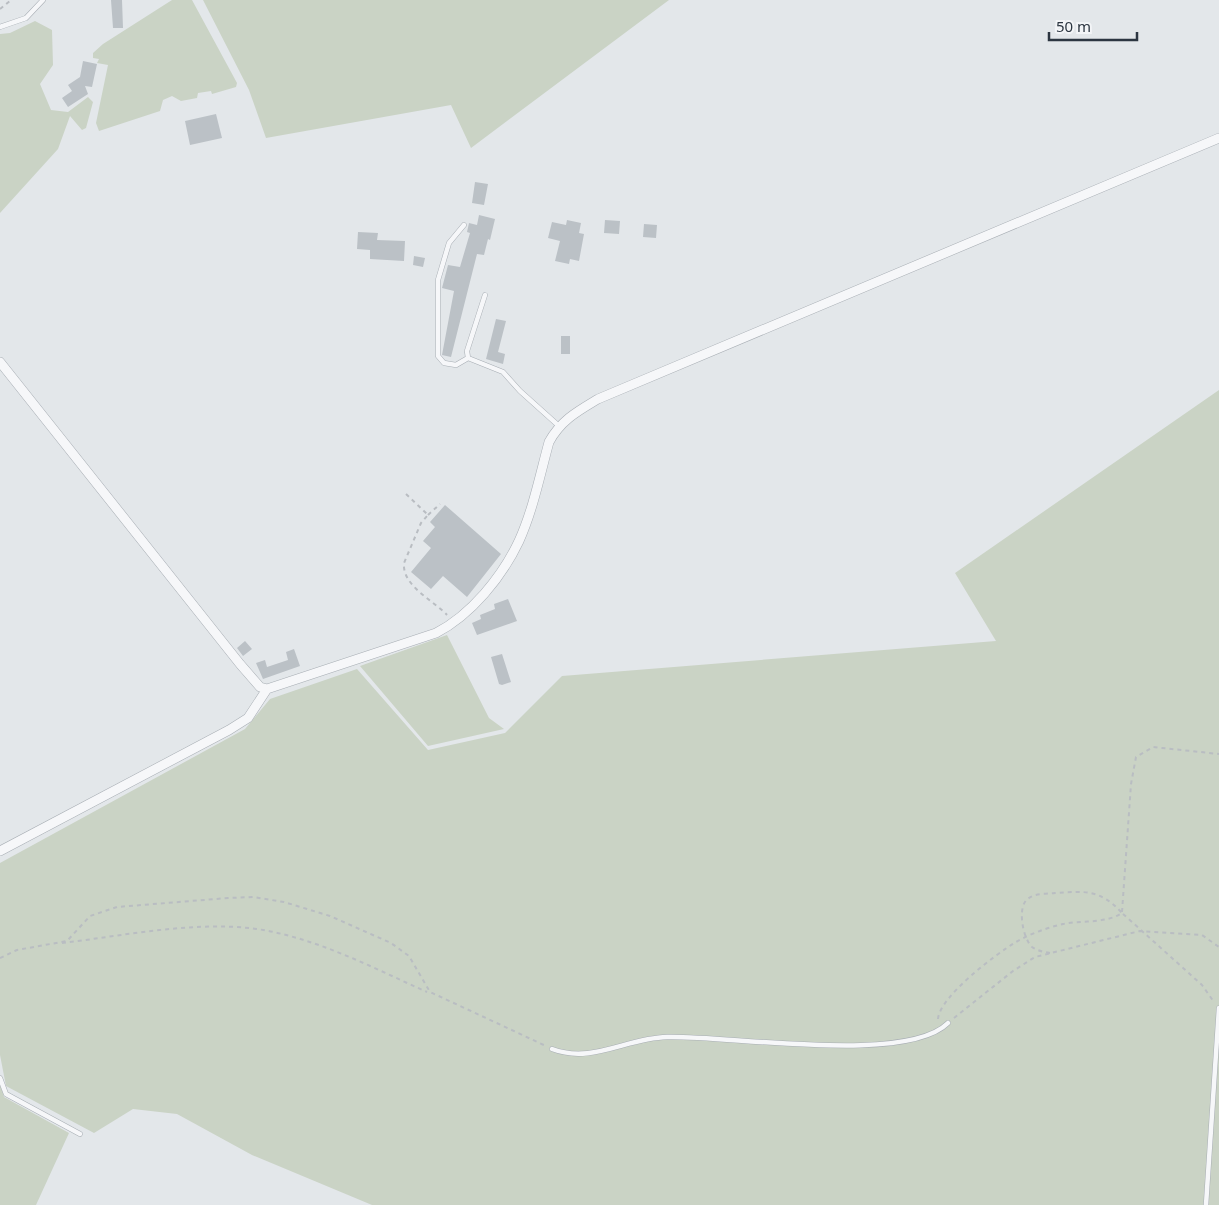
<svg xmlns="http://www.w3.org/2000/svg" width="1219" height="1205" font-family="'Noto Sans',sans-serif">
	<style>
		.green { fill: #cad3c5 }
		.building { fill: #bbc1c6 }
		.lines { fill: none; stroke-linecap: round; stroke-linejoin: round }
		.lane-casing { stroke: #a8aeb4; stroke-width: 5.5 }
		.street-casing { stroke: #a8aeb4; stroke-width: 10 }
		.path { stroke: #b9bdc2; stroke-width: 2; stroke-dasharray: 4 4; stroke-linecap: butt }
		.lane { stroke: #f6f7f9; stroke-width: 4.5 }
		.street { stroke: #f6f7f9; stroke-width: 9 }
	</style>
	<rect width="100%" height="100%" fill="#e3e7ea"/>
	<path class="green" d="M172,0H192L237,83L236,87L212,94L211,91L198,93L197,98L181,101L172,96L163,100L160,111L99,131L96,123L108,65L97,63L99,59L93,58V53L103,44Z
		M203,0H669L471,148L451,105L266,138L249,90Z
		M35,21L52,30L53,65L40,84L51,110L68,112L88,97L93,102L86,128L82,130L70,116L58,149L0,213V34L10,33Z
		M1219,390V1205H372L252,1155L177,1114L133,1109L94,1133L6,1086L0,1055V863L245,729L270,699L357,669L428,750L505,733L562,676L996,641L955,573Z
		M447,635L489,718L504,729L428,746L360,666Z
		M0,1084L4,1097L69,1133L36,1205H0Z"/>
	<path class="building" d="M111,0H122L123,28H113Z
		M83,61L97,64L92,87L85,86L88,94L68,107L62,98L72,91L68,85L80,77Z
		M216,114L222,138L190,145L185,121Z
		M475,182L488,184L484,205L472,203Z
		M479,215L495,219L490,240L488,239L484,255L477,254L451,357L442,355L454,291L442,288L448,265L460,267L470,233L467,232L469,223L477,225Z
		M567,220L581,223L579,233L584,234L579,261L570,259L569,264L555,261L560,241L548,238L552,222L566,225Z
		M605,220L620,221L619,234L604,233Z
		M644,224L657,225L656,238L643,237Z
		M358,232L378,233L377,240L405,241L404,261L370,259V250L357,249Z
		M414,256L425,258L423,267L413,265Z
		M496,319L506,321L498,352L505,354L503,364L486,359Z
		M561,336H570V354H561Z
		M445,505L501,554L467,597L443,576L431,589L411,572L431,548L423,541L435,527L430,522Z
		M508,599L517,621L477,635L472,623L481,619L480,615L495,609L494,604Z
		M245,641L252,649L243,656L237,648Z
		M294,649L300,666L263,679L256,663L265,660L267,667L288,660L286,652Z
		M502,654L511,682L502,685L499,684L491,657Z"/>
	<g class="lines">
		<g class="lane-casing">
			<path id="lane" d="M0,27L26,18L43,0
				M464,225L449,243L438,280V356L444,363L456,365L468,358L503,372L520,391L559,426
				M468,358L467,351L485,295
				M552,1049C592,1064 626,1038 667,1037C728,1035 906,1065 948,1023
				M0,1078L6,1094L80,1134
				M1206,1205L1219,1008"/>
		</g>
		<g class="street-casing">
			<path id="street" d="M0,362L240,664L260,687L267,689
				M0,851L229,730L248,718L267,689L436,633C471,615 502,577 519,541C533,510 540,475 549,442C561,420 578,411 598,399L1219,138"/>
		</g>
		<path class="path" d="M0,9L11,0
			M406,494L428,515L421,523L404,563C402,586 433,600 447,615
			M428,515L440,504
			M1122,912L1131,784L1136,757L1153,747L1219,754
			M62,943C131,935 214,916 282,934C332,946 380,971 427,992
			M1050,953C1044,952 1038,951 1032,947C1023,939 1016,905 1029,898C1036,893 1047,894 1055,893C1085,891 1100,889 1122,913
			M0,958L17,950L67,941L90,916L117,907L228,898L253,897L284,902L330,916L391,943L409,956L430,992L546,1046
			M954,1018L1013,971L1035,957L1140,931L1202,935L1219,947
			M938,1019C940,996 996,954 1016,942C1030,934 1046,928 1063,924C1082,920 1105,924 1122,913L1202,985L1214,1002"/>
		<use href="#lane" class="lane"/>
		<use href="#street" class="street"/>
	</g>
	<path d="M1049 32v8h88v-8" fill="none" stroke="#2c3641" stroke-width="2.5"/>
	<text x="1056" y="32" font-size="15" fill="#2c3641" stroke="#f3f5f7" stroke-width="4" paint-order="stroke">50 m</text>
</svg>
